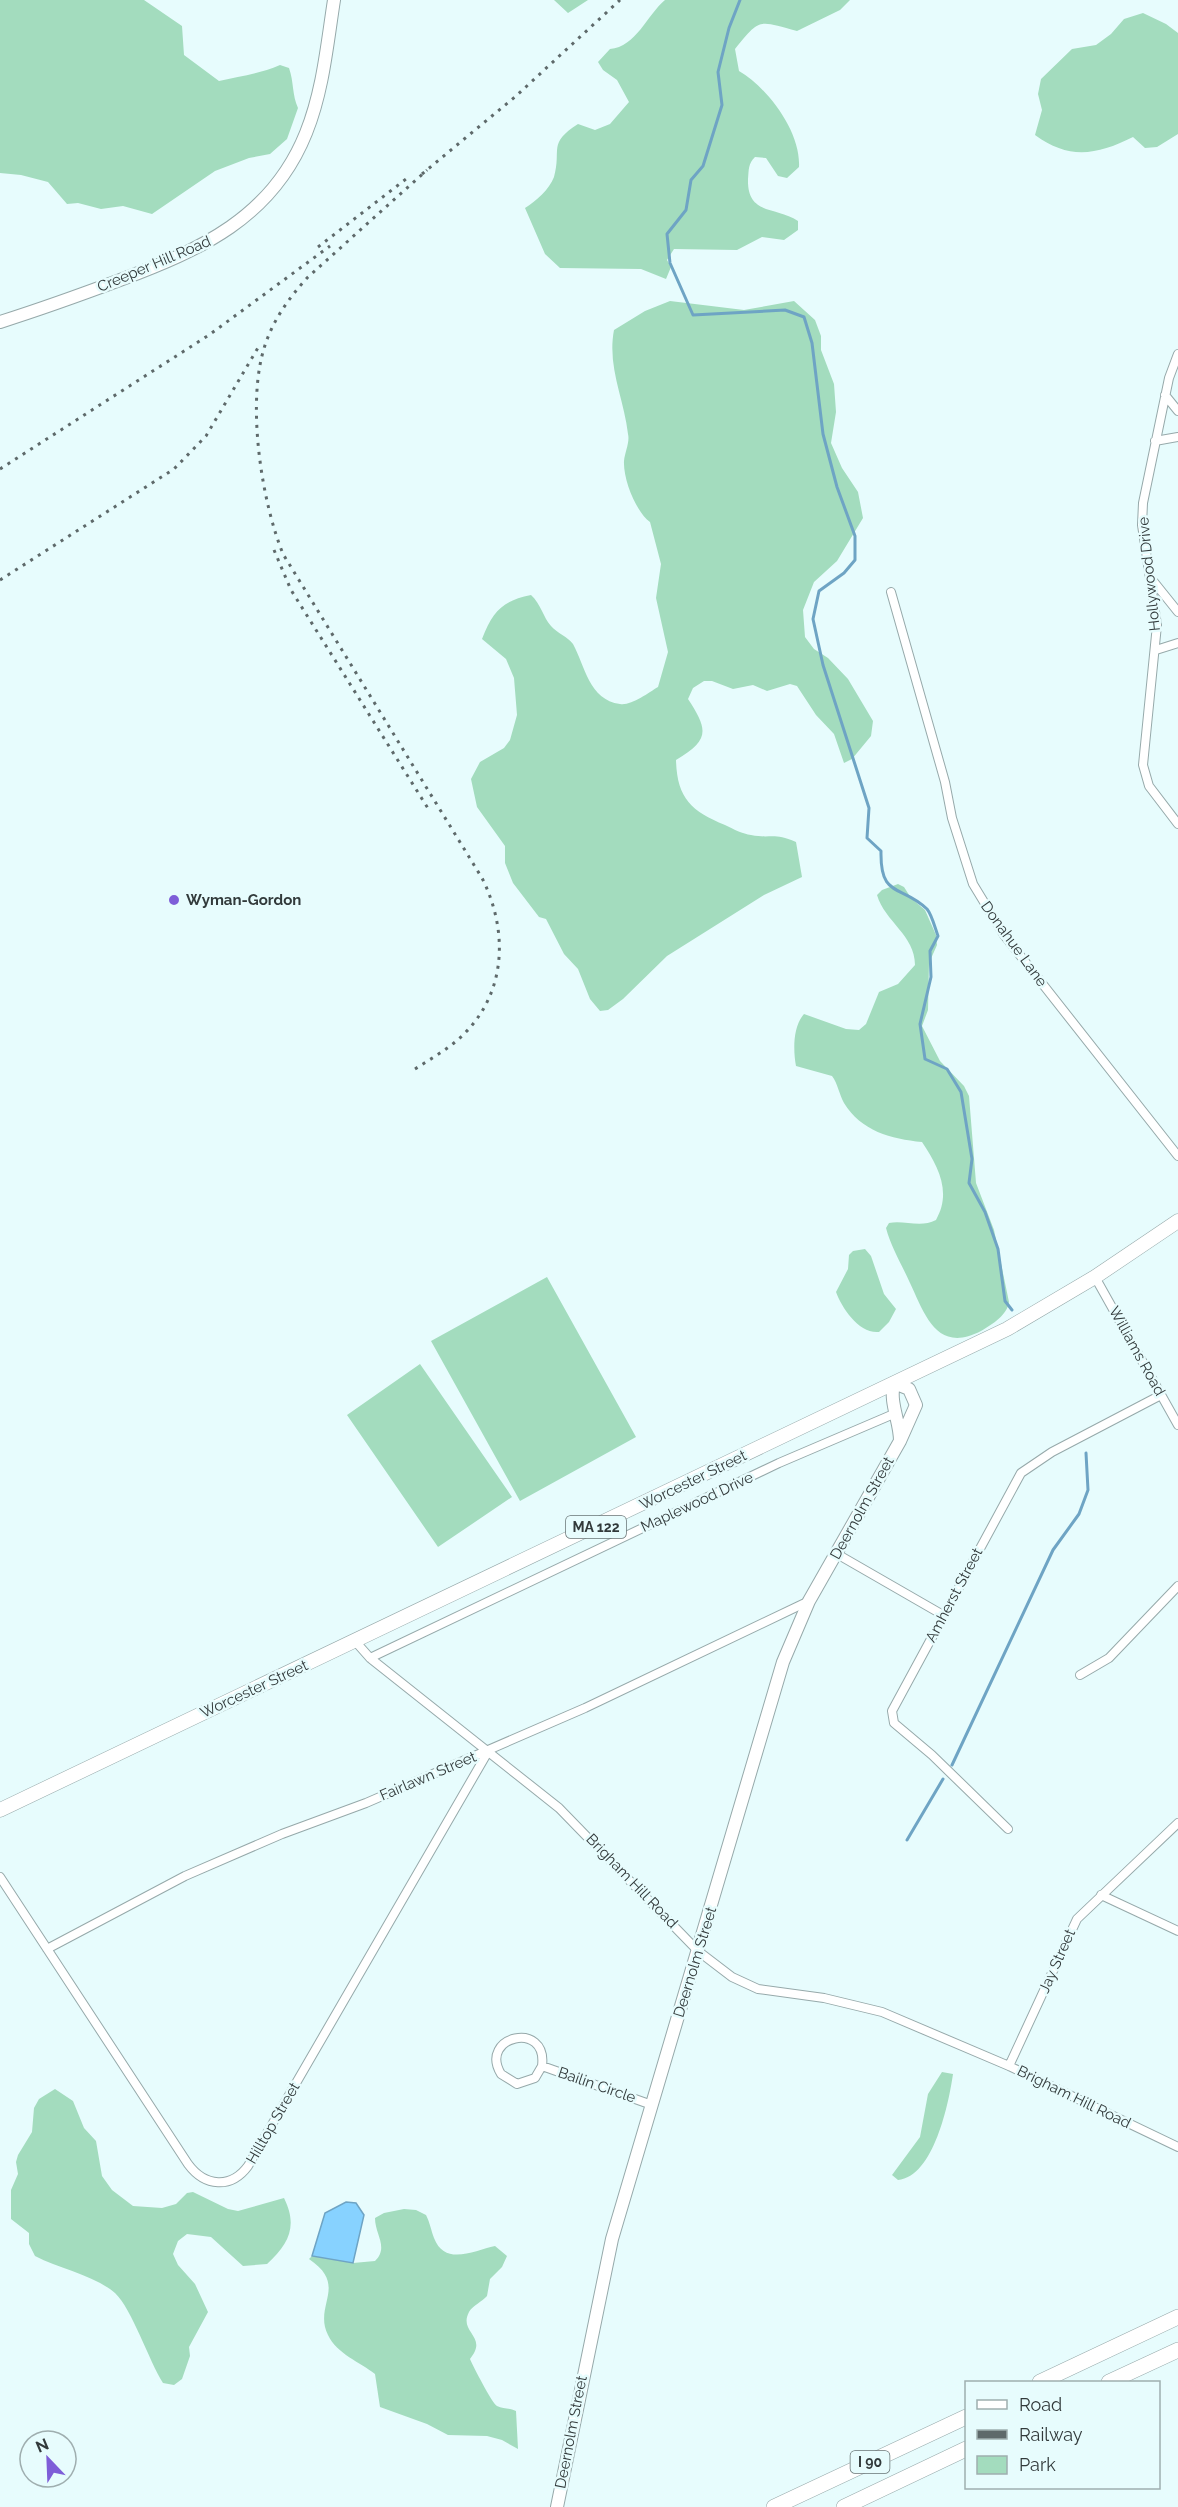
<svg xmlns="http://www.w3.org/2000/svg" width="1178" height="2507" font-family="Raleway,sans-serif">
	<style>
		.green { fill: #a3dcbe }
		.water { fill: #87d2ff; stroke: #6ea4c4; stroke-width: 1.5 }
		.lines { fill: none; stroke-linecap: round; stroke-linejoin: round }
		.stream { stroke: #6ea4c4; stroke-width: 3 }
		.street-casing { stroke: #96a9aa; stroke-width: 10 }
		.secondary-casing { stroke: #96a9aa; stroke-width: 14 }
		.primary-casing { stroke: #96a9aa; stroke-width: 15 }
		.highway-casing { stroke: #96a9aa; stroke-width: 16 }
		.street { stroke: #fff; stroke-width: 8 }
		.secondary { stroke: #fff; stroke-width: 12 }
		.primary { stroke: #fff; stroke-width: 14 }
		.highway { stroke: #fff; stroke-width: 15 }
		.rail { stroke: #5e696a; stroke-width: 3; stroke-dasharray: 3 6; stroke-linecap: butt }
		.poi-dot { fill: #7e5ed8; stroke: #e7fcfd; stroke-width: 2 }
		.labels { text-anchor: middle; stroke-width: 5; stroke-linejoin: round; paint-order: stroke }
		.shield { fill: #e7fcfd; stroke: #687475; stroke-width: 1.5 }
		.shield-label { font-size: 14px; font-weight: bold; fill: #323a3b }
		.street-label { font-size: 15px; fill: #323a3b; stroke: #e7fcfd }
		.poi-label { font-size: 15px; font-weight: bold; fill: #323a3b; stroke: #e7fcfd; text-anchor: start }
	</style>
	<rect width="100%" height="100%" fill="#e7fcfd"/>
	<path class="green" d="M0,0H144L182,26L184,55L219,81C240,76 259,74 280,65L289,68C294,82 292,95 298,108L287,139L270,154L249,158L215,171L152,214L123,206L101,209L78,203L67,204L48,182L21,175L0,173Z
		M554,0H588L568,13Z
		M665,0H850L840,10L797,31C758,21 761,17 735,49L739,71C768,88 801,132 799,167L787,178L778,176L766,158L755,157C748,164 749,169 748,179C747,216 776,206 798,221V230L784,240L762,237L737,250L674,249L667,260L671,267L666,279L641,269L560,268L545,254L525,208C536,201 549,190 554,177C562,149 547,144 578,124L595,130L610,124L629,102L617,80L603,70L598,62L610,49C636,47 647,15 665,0Z
		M1143,13L1166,24L1178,33V134L1157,147L1145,148L1133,137C1097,155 1069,160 1035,135L1042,110L1038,94L1041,79L1072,49L1096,45L1111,34L1124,19Z
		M670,301L744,310L794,301L815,320L821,336V350L834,384L836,412L831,443L842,468L858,492L863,518L837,561L814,582L803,610L805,637L814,649L828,658L848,679L873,721L871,736L852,759L844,763L834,734L816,715L797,686L790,684L767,691L753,685L733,689L712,681H704L693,688L688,699C709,731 709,740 676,760C677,798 691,811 725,825C733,829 743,834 751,835C772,839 773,832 796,842L802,877L764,895L667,956L623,999L608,1010L600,1011L590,999L578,969L564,954L546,919L539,917L513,883L505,863V846L477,807L471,779L480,762L504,748L510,740L517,715L514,678L506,659L482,639C493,611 502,601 531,595C541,604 543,617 551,626C557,633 568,637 573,644C585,666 589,700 620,704C631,706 648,693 658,687L668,652L656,598L661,564L650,522C636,512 623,479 624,461C625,452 630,442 628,434C624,398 607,367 614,330L645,311Z
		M898,884L904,887L911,898L925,910L936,935L937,945L929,963L928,1010L922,1026L940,1061L964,1086L969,1096L976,1183L994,1230L1009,1302C1007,1315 993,1324 981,1331C937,1354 925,1315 910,1283C902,1265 891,1247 886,1228L889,1223C904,1220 921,1228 936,1220C952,1192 938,1166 922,1142C891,1139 861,1131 844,1103C839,1094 838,1084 832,1076L796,1066C793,1050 793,1026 804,1014L846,1029L859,1030L866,1024L879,992L898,984L915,965C915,935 885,922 877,895L882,890Z
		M865,1249L871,1256L884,1294L896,1309L889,1322L879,1332C859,1334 842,1308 836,1292L848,1269L849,1255L853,1251Z
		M547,1277L636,1437L520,1501L431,1341Z
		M420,1364L512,1497L438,1547L347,1415Z
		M942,2072L953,2074C949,2102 934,2177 898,2180L892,2175L920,2137L928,2094Z
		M55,2089L73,2101L84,2128L96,2141L102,2176L112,2190L133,2206L162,2208L176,2204L187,2193L193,2192L228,2209L238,2211L284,2198C298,2226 289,2244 267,2264L243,2266L211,2237L187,2234L178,2241L173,2254L178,2265L195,2284L208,2312L189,2347L190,2356L182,2379L174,2385L163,2383C149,2361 132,2309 115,2293C94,2275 60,2269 35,2256L29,2244V2233L11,2219V2190L18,2174L16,2162L18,2155L32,2132L34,2108L39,2099Z
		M404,2209L416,2210L426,2215C430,2223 431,2230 434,2238C445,2267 475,2250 495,2246L507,2256L502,2267L490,2279L487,2296C482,2302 473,2305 469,2312C458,2333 489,2336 470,2359C473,2366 492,2403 497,2406C503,2409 510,2408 516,2411L518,2449L502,2440L487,2436L448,2435L427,2424L380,2407L375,2374C360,2362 337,2354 328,2335C313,2305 349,2286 309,2259L312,2256L353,2263L375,2261C389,2247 375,2235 375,2218L384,2213Z"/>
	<path class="water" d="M346,2202L356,2203L364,2215L353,2263L312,2256L325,2213Z"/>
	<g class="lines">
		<path class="stream" d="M740,0L729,28L718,72L722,105L703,166L691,180L686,210L667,234L670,263L693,315L785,310L804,317L812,343L823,434L837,487L855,536V560L844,573L819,591L813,619L823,665L869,808L867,838L881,851C880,899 901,884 927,909C932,915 935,928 938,936L930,951L931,977L920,1024L925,1059L947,1069L961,1092L972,1159L969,1183L985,1212L998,1249L1005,1301L1012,1310
			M952,1765L1053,1550L1079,1514L1088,1490L1086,1453
			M907,1840L943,1779"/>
		<g class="street-casing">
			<path id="street" d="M1178,354L1169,378L1143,503L1142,525L1157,625L1143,765L1149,786L1178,824
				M1165,395L1178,411
				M1155,441L1178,437
				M1154,582L1178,612
				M891,592L945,782L952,818L973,884L1004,935L1178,1156
				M1156,650L1178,643
				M1095,1277L1178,1425
				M837,1554L943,1615
				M355,1641L370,1658L559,1808L698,1951L732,1977L758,1989L824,1998L882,2012L1009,2066L1178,2147
				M370,1658L779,1463L896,1413
				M1080,1675L1109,1658L1178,1586
				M1008,1829L932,1755L894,1723L892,1711L1021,1473L1052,1452L1161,1395
				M0,1877L188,2164C205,2187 231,2189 248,2166L489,1750
				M1101,1895L1178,1931
				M47,1949L185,1876L282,1834L366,1803L585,1708L809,1601
				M542,2066L535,2078L517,2084L501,2074C478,2036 548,2020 542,2066L652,2105
				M1009,2066L1077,1919L1178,1823"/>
		</g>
		<g class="secondary-casing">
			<path id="secondary" d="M0,322C41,309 80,295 120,280C200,250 272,218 306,133C323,91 327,45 334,0
				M557,2507L612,2239L783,1662L809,1601L900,1441L916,1405L909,1389L894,1383C889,1403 900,1421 900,1441"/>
		</g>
		<g class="primary-casing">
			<path id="primary" d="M0,1810L1007,1329L1095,1277L1178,1221"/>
		</g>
		<g class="highway-casing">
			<path id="highway" d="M1040,2382L1178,2317
				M1109,2382L1178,2350
				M774,2507L966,2417
				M844,2507L966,2449"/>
		</g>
		<use href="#street" class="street"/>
		<use href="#secondary" class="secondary"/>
		<use href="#primary" class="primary"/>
		<use href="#highway" class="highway"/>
		<path class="rail" d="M422,174L516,96L620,0
			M318,247L406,179
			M0,469L209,335L330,246
			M274,550L291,590L429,810
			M0,580L174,469L206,436L259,346
			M415,1069C432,1058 450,1048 464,1034C507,991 508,930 482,878L283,554C262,502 249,415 261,360C268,327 286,301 308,277L427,170"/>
	</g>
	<circle class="poi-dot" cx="174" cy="900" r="6"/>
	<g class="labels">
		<g class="shield">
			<rect x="566" y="1516" width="60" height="22" rx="4.5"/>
			<rect x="850.5" y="2451" width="39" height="22" rx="4.5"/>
		</g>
		<g class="shield-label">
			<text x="596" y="1532">MA 122</text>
			<text x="870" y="2467">I 90</text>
		</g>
		<g class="street-label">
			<text transform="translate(154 264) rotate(-23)" y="5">Creeper Hill Road</text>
			<text transform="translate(1149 574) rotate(-96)" y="5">Hollywood Drive</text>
			<text transform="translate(1014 944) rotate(54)" y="5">Donahue Lane</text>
			<text transform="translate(1137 1351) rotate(61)" y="5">Williams Road</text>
			<text transform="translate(693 1480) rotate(-26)" y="5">Worcester Street</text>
			<text transform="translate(697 1502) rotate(-25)" y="5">Maplewood Drive</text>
			<text transform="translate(862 1508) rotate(-61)" y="5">Deernolm Street</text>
			<text transform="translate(954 1595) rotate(-62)" y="5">Amherst Street</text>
			<text transform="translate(254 1689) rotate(-25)" y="5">Worcester Street</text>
			<text transform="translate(428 1776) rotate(-23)" y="5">Fairlawn Street</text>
			<text transform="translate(632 1881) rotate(46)" y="5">Brigham Hill Road</text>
			<text transform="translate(1057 1961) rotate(-66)" y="5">Jay Street</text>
			<text transform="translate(695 1962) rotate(-73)" y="5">Deernolm Street</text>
			<text transform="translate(597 2085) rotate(19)" y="5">Bailin Circle</text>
			<text transform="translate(1074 2097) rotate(26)" y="5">Brigham Hill Road</text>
			<text transform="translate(273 2123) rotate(-60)" y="5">Hilltop Street</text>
			<text transform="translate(571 2432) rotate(-79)" y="5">Deernolm Street</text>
		</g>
		<g class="poi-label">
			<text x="186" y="905">Wyman-Gordon</text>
		</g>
	</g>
	<rect x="965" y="2381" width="195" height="108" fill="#e7fcfd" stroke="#9faeaf" stroke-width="1.5"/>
	<rect x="977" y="2400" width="30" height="9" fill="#ffffff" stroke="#9faeaf" stroke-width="1.5"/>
	<text x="1019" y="2411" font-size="18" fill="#323a3b">Road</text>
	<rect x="977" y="2430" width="30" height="9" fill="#5e696a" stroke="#9faeaf" stroke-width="1.5"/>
	<text x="1019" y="2441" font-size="18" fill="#323a3b">Railway</text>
	<rect x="977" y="2456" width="30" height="18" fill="#a3dcbe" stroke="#9faeaf" stroke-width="1.5"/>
	<text x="1019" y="2471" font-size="18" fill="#323a3b">Park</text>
	<g transform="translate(48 2459) rotate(337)"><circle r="28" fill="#e7fcfd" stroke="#9faeaf" stroke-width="1.5"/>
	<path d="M0-4.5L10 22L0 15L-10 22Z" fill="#7e5ed8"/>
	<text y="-9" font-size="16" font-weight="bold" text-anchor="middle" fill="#323a3b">N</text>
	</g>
</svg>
